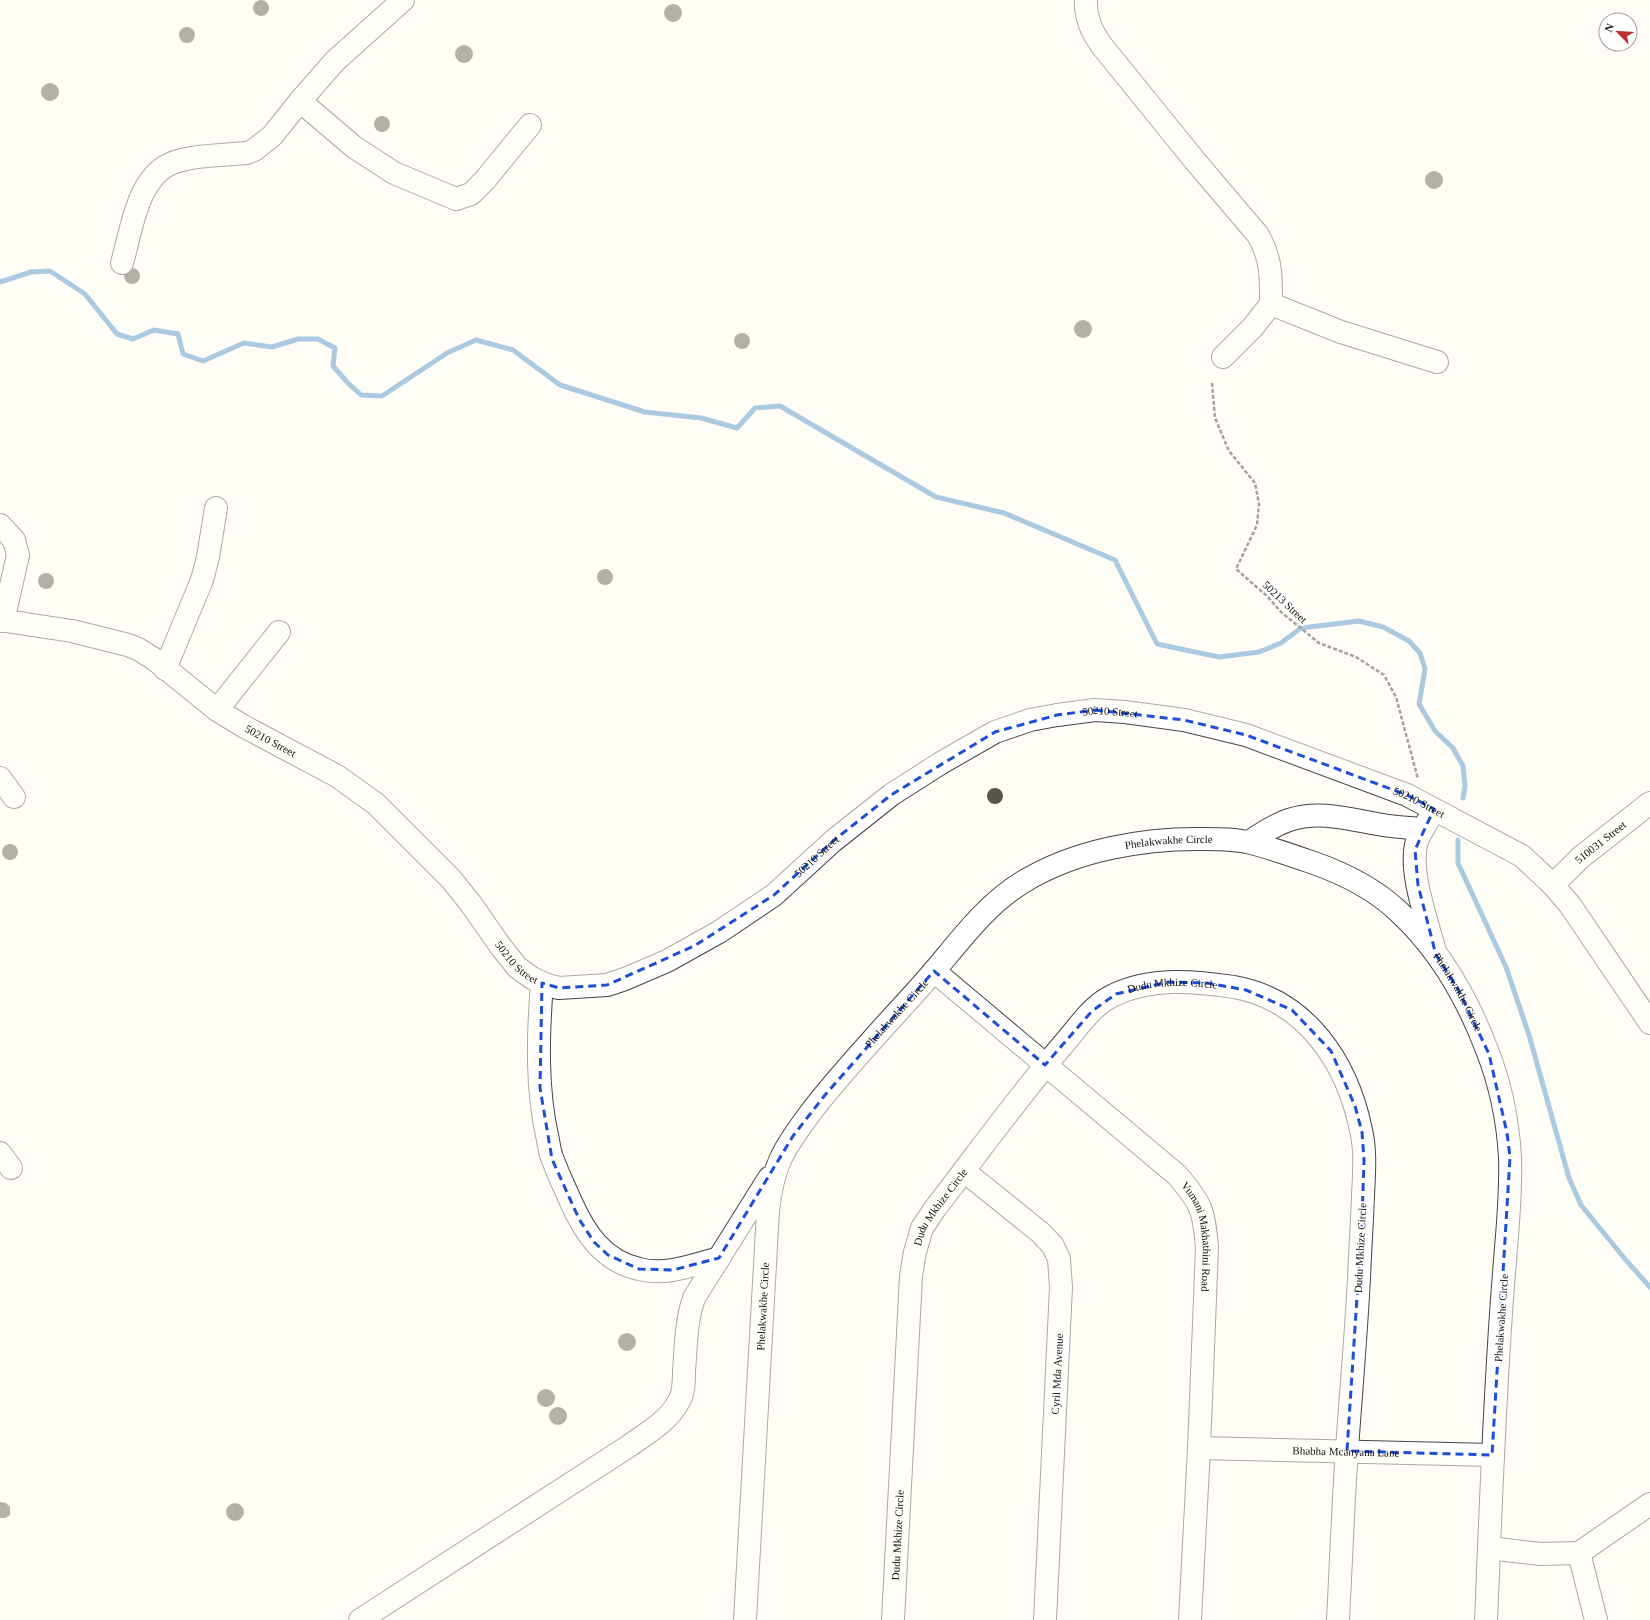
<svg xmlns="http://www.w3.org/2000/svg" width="1650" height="1620" font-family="'Times New Roman',serif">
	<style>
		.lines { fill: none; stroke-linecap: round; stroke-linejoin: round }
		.stream { stroke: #458dc8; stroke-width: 5 }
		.building { fill: #59524d }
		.minor-casing { stroke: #444; stroke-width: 24 }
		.path { stroke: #333; stroke-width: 2.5; stroke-dasharray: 4 2; stroke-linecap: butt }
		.minor { stroke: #fff; stroke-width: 22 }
		.marked { fill: none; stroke: #1d4ed8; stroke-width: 3; stroke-dasharray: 8 5; stroke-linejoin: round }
		.labels { text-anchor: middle; stroke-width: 4; stroke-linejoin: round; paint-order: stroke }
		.street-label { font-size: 11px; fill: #111; stroke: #fff }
	</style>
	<rect width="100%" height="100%" fill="#fffdf5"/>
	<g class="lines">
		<path class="stream" d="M0,282L31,272L50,271L85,294L117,334L133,339L154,330L178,334L183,354L203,361L244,343L272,347L298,339H318L335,348L333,366L347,382L361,395L382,396L447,353L476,340L513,350L560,385L645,412L701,418L737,428L755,408L780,406L936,497L1004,513L1115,560L1157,644L1219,657L1259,652L1281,643L1301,628L1359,621L1383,627L1409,641L1420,653L1425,669L1419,704L1435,731L1453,748L1463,766L1465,786L1463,798
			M1458,840V863L1506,967L1529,1035L1569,1178L1581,1205L1625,1259L1650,1287"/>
	</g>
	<path class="building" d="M253 8a8 8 0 1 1 16 0a8 8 0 1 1-16 0Z
		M664 13a9 9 0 1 1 18 0a9 9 0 1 1-18 0Z
		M179 35a8 8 0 1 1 16 0a8 8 0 1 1-16 0Z
		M455 54a9 9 0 1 1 18 0a9 9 0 1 1-18 0Z
		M41 92a9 9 0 1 1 18 0a9 9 0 1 1-18 0Z
		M374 124a8 8 0 1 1 16 0a8 8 0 1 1-16 0Z
		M1425 180a9 9 0 1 1 18 0a9 9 0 1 1-18 0Z
		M124 276a8 8 0 1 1 16 0a8 8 0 1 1-16 0Z
		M1074 329a9 9 0 1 1 18 0a9 9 0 1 1-18 0Z
		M734 341a8 8 0 1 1 16 0a8 8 0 1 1-16 0Z
		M597 577a8 8 0 1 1 16 0a8 8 0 1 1-16 0Z
		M38 581a8 8 0 1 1 16 0a8 8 0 1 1-16 0Z
		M987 796a8 8 0 1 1 16 0a8 8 0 1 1-16 0Z
		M2 852a8 8 0 1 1 16 0a8 8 0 1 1-16 0Z
		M618 1342a9 9 0 1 1 18 0a9 9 0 1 1-18 0Z
		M537 1398a9 9 0 1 1 18 0a9 9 0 1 1-18 0Z
		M549 1416a9 9 0 1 1 18 0a9 9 0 1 1-18 0Z
		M0,1502L6,1503L10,1507V1515L5,1518H0Z
		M226 1512a9 9 0 1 1 18 0a9 9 0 1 1-18 0Z"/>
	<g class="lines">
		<g class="minor-casing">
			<g id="minor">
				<path d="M1086,0C1085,18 1092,32 1102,46L1196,162L1258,235C1272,260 1271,277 1271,304L1341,332L1437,362"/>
				<path d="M300,101L354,147L394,173L456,199L471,194L485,180L530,125"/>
				<path d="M122,263C131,232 137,179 170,164C190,155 225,155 247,153L254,150L272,136L300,101L335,61L403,0"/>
				<path d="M1223,357L1253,327L1271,304"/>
				<path d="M0,525L14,540L18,555L3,621"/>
				<path id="s1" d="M0,620L72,631L128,645L138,649L154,659L217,710L243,726L337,776L376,804L451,879L471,904L501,947L517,967L532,978L547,985L559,988L607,985L625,979L667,961L719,932L774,895L833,841L891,795L941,763L995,732L1030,720L1057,715L1095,710L1125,712L1184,720L1246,735L1407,795L1522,856L1553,885L1570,905L1650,1023"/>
				<path d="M165,669L202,580L208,557L216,508"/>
				<path d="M217,710L279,632"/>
				<path d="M0,778L14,797"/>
				<path d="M1430,817C1426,824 1420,833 1417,841C1408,870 1427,920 1434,948"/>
				<path d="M1249,842C1262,833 1274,825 1289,820C1318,810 1349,819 1377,824C1393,827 1408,828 1423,829"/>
				<path id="s2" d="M1553,885L1580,858L1650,803"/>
				<path id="s3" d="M934,971L1177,1175C1202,1204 1204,1211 1207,1248L1199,1448L1190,1620"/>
				<path d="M542,983C538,1035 536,1089 548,1140C549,1146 550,1154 553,1160C558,1174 565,1188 571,1202C585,1233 603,1261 639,1269C666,1276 694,1265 719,1258"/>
				<path d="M0,1153L11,1168"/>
				<path d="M964,1171L1041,1233L1053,1246L1059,1259L1061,1287L1045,1620"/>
				<path id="s4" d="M1199,1448L1492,1455"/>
				<path d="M1489,1548L1540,1554L1579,1553L1650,1504"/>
				<path d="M1579,1553L1596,1620"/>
				<path d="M360,1620L629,1446C647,1433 669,1421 679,1401C684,1393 684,1380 684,1371C686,1346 686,1321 694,1298L769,1178"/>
				<path id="s5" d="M745,1620L768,1211C770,1193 773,1175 781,1158C789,1141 800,1127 811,1112C833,1083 858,1056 882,1029C900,1009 918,990 935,970C962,938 987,904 1023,882C1075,850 1144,838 1204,839C1220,839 1236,839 1251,843C1271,848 1291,855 1311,862C1343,873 1374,888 1399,912C1439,949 1468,1000 1487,1050C1500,1083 1508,1122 1510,1157C1511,1183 1509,1210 1507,1236C1504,1272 1501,1309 1499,1345C1493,1437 1490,1528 1486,1620"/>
				<path id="s6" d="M893,1620L911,1276L915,1252L922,1228L934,1210C978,1153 1020,1094 1067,1040C1081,1023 1094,1004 1114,995C1151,977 1194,981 1234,987C1306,1000 1347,1062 1361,1130C1366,1151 1364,1174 1363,1196C1362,1223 1360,1251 1359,1278C1356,1335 1351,1392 1347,1449C1343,1506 1341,1563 1338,1620"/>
			</g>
		</g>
		<path class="path" d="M1212,383L1215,418L1229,451L1255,483L1259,504L1257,525L1236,569L1267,596L1281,612L1319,643L1356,657L1384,675L1396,697L1418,779"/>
		<use href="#minor" class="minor"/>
	</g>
	<path d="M0 0H1650V1620H0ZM1095,710L1184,720L1246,735L1407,795L1434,809L1415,850L1418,885L1436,955L1458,989L1489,1054L1507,1133L1510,1157L1492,1455L1347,1451L1362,1220L1364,1160L1362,1132L1355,1106L1331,1051L1292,1010L1246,990L1207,983L1168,982L1116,994L1092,1011L1045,1065L934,971L825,1095L793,1136L719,1258L673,1270L639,1269L608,1255L594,1242L579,1219L552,1159L540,1088L542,983L559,988L607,985L694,946L774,895L833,841L891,795L995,732L1057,715Z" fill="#fffdf5" fill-opacity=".55" fill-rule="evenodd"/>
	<path class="marked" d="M1095,710L1184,720L1246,735L1407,795L1434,809L1415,850L1418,885L1436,955L1458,989L1489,1054L1507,1133L1510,1157L1492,1455L1347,1451L1362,1220L1364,1160L1362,1132L1355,1106L1331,1051L1292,1010L1246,990L1207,983L1168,982L1116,994L1092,1011L1045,1065L934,971L825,1095L793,1136L719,1258L673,1270L639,1269L608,1255L594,1242L579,1219L552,1159L540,1088L542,983L559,988L607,985L694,946L774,895L833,841L891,795L995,732L1057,715Z"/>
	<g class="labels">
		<g class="street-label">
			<text transform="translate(1285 602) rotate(43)" y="4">50213 Street</text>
			<text dy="4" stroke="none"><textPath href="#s1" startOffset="1322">50210 Street</textPath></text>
			<text dy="4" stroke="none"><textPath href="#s1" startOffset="303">50210 Street</textPath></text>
			<text dy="4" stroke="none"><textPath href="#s1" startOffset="1646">50210 Street</textPath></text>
			<text dy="4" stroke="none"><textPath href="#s5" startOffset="986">Phelakwakhe Circle</textPath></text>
			<text dy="4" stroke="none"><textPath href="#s2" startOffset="64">510031 Street</textPath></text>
			<text dy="4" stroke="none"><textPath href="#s1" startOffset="986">50210 Street</textPath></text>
			<text dy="4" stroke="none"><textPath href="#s1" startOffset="639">50210 Street</textPath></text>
			<text dy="4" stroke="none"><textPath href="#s6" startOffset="757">Dudu Mkhize Circle</textPath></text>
			<text dy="4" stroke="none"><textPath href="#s5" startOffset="1334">Phelakwakhe Circle</textPath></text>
			<text dy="4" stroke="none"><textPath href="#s5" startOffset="650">Phelakwakhe Circle</textPath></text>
			<text dy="4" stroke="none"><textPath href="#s6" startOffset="421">Dudu Mkhize Circle</textPath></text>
			<text dy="4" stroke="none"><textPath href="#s3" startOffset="385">Vumani Makhathini Road</textPath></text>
			<text transform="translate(1360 1248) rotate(-87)" y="4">Dudu Mkhize Circle</text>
			<text dy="4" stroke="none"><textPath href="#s5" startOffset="314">Phelakwakhe Circle</textPath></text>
			<text transform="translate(1501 1318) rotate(-86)" y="4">Phelakwakhe Circle</text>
			<text transform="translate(1057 1374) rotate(-87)" y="4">Cyril Mda Avenue</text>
			<text dy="4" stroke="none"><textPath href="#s4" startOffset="147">Bhabha Mcanyana Lane</textPath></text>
			<text dy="4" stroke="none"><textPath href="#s6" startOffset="85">Dudu Mkhize Circle</textPath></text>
		</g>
	</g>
	<g transform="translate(1618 32) rotate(295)"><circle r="19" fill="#ffffff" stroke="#a0a0a0"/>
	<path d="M0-3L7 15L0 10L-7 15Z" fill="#bc2d2d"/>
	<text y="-6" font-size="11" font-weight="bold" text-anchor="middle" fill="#111111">N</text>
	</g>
</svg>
